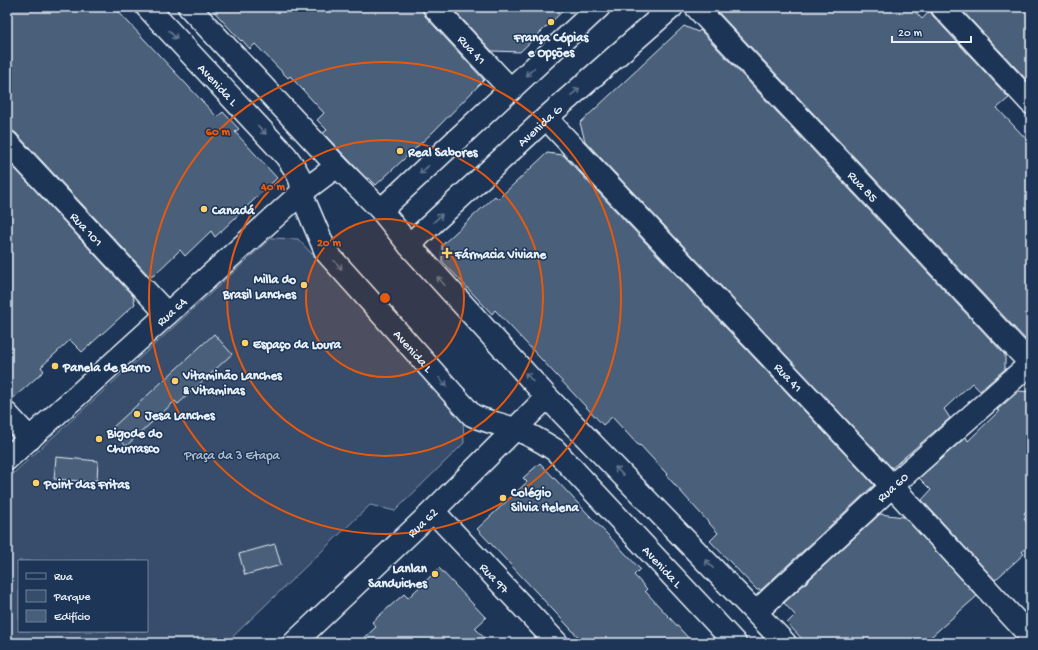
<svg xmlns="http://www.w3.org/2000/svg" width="1038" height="650" font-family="'Gochi Hand',sans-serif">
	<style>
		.green { fill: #374d6c; stroke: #909fb2; fill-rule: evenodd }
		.building { fill: #495e7a; stroke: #e8f1f8 }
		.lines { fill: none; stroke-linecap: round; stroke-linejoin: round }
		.minor-casing { stroke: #e8f1f8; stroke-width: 25 }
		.tertiary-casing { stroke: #e8f1f8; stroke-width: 25 }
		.minor { stroke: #1d3557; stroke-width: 22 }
		.tertiary { stroke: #1d3557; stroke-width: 22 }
		.oneway { stroke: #64778f }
		.ring { fill: none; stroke: #e8590c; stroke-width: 2 }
		.poi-dot { fill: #ffd166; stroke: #1d3557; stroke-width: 1.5 }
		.labels { text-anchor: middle; stroke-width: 3; stroke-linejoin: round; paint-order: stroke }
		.poi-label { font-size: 13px; font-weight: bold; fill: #e8f1f8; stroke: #1d3557; text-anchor: start }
		.street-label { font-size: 13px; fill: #e8f1f8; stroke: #1d3557 }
		.park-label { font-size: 13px; fill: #b3c0ce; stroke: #1d3557 }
		.centre { fill: #e8590c; stroke: #1d3557; stroke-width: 2 }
		.ring-label { font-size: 12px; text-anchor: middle; font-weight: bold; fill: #e8590c; stroke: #1d3557; stroke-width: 3; stroke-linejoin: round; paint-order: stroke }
	</style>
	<rect width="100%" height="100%" fill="#1d3557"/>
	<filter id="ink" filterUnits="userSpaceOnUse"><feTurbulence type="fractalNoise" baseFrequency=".025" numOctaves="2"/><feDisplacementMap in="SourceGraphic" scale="8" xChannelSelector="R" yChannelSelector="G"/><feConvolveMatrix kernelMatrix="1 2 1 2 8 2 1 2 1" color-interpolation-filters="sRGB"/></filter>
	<g filter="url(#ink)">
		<path class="green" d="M271,238L298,239L463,417L464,443L395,511L370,505L226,643H7V479ZM19,561H147V631H19Z"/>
		<path class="building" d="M7,7H114L217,117L223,112L239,129L235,132L277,178L215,237L211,231L185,256L180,250L153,276H149L16,133L11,130H7Z
			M210,7H422L425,16L484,80L433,132L376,185L369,178H366L323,133L327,130L317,120L324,113L290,76L288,78L255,44L250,49L242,40L241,41Z
			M451,7H567L520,52L492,51Z
			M723,7H911L922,19L930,11L933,16L1009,98L997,108L1031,144V343L1028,342L718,12Z
			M959,7H1031V79L1028,81Z
			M684,26L698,32L700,30L1005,355V369L980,391L972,383L944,409L950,418L892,468L585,141L580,123Z
			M547,153L563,155L874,485L761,590H757L710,541L718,533L666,475L667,474L640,445L639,446L612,417L603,425L495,310L492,314L442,261V245L495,196L498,199Z
			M7,160L133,296L135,304L82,352L70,340L41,367L44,371L9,402H7Z
			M214,334L232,354L178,404L175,401L126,446L111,429Z
			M1019,391L1031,392V507L1024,513L1027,517L1024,519L1031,527V544L1022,552L1024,554L995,580L922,500L931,490L919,478L966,437L968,441L999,411L997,410Z
			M56,457L98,461L97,480H94V482L54,479Z
			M540,463L640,569L634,575L647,589L645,591L693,643H584L477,529L527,482L523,478Z
			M880,514L904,517L977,596L924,643H806L787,623L795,615L784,603Z
			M275,544L281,565L245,575L239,554Z
			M439,568L486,618L475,628L489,643H359L376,627L372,622L404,594L408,598Z"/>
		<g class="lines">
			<g class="minor-casing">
				<g id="minor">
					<path id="s1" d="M434,7L511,90"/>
					<path id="s2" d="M696,7L1031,364"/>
					<path d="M942,7L1031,103"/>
					<path id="s3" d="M546,118L892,486L1031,637"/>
					<path id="s4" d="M7,142L167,314"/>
					<path d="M7,414L30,439"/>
					<path id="s5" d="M7,459L301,193L337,166"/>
					<path id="s6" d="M433,511L557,643"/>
					<path id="s7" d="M756,612L892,486L1031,363"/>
					<path id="s8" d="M294,643L433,511L547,397"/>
				</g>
			</g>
			<g class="tertiary-casing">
				<g id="tertiary">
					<path id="s9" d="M147,7L286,156C293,166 305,180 301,193L326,252L472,415C486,422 502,424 517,430C531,435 543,442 555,450L735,643"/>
					<path d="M189,7L337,166L381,210L409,245L547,397L785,643"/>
					<path d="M381,210L599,7"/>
					<path id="s10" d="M409,245L546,118L672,7"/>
				</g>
			</g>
			<use href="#minor" class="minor"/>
			<use href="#tertiary" class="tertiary"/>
		</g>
		<defs><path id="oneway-shaft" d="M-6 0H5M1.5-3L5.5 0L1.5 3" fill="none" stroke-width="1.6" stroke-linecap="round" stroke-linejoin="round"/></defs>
		<g class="oneway">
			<use href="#oneway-shaft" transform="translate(173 35) rotate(47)"/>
			<use href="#oneway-shaft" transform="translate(530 72) rotate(137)"/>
			<use href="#oneway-shaft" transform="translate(575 92) rotate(-41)"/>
			<use href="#oneway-shaft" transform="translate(262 130) rotate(47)"/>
			<use href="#oneway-shaft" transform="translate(424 170) rotate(137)"/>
			<use href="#oneway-shaft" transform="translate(438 218) rotate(-43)"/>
			<use href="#oneway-shaft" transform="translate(338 265) rotate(48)"/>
			<use href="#oneway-shaft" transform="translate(441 281) rotate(-132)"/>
			<use href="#oneway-shaft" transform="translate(529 377) rotate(-132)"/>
			<use href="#oneway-shaft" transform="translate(443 382) rotate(48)"/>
			<use href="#oneway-shaft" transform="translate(619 471) rotate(-134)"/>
			<use href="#oneway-shaft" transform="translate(709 564) rotate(-134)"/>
		</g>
	</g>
	<circle cx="385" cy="298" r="79" fill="#e8590c" fill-opacity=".12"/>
	<g class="ring">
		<circle cx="385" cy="298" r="79"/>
		<circle cx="385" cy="298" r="158"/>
		<circle cx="385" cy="298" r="236"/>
	</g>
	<g class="poi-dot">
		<circle cx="551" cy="22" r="4"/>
		<circle cx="400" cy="151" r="4"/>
		<circle cx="204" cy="209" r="4"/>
		<path d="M445 247h4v4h4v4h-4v4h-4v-4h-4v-4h4z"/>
		<circle cx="304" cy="285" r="4"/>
		<circle cx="245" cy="343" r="4"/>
		<circle cx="55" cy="366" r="4"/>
		<circle cx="175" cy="381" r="4"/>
		<circle cx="137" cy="414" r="4"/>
		<circle cx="99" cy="439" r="4"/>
		<circle cx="36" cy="483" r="4"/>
		<circle cx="503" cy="498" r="4"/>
		<circle cx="435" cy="574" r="4"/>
	</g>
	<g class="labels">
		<g class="poi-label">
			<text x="551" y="41" text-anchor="middle">França Cópias<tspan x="551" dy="15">e Opções</tspan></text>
			<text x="408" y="156">Real Sabores</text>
			<text x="212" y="214">Canadá</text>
			<text x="455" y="258">Fármacia Viviane</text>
			<text x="296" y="283" text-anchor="end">Milla do<tspan x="296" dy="15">Brasil Lanches</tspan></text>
			<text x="253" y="348">Espaço da Loura</text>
			<text x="63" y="371">Panela de Barro</text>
			<text x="183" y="379">Vitaminão Lanches<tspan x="183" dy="15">&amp; Vitaminas</tspan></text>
			<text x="145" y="419">Jesa Lanches</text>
			<text x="107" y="437">Bigode do<tspan x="107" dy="15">Churrasco</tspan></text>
			<text x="44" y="488">Point das Fritas</text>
			<text x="511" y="496">Colégio<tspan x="511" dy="15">Silvia Helena</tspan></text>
			<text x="427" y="572" text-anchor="end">Lanlan<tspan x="427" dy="15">Sanduiches</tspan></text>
		</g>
		<g class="street-label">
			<text dy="5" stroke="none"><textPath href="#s1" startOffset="57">Rua 41</textPath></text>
			<text dy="5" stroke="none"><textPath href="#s9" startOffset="105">Avenida L</textPath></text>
			<text dy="5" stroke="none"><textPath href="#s10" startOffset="177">Avenida G</textPath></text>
			<text dy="5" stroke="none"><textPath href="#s2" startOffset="245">Rua 85</textPath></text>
			<text dy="5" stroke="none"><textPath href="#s4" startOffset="118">Rua 101</textPath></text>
			<text dy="5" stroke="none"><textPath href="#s5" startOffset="221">Rua 64</textPath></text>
			<text dy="5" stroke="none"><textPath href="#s9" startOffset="441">Avenida L</textPath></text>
			<text dy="5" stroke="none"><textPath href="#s3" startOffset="355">Rua 41</textPath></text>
			<text dy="5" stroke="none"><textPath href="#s7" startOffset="185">Rua 60</textPath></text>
			<text dy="5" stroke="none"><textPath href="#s8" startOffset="176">Rua 62</textPath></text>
			<text dy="5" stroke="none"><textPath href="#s9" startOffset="777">Avenida L</textPath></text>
			<text dy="5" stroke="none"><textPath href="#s6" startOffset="91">Rua 97</textPath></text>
		</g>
		<g class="park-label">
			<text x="232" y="459">Praça da 3 Etapa</text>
		</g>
	</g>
	<circle cx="385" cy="298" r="6" class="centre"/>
	<g class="ring-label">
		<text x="218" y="135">60 m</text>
		<text x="273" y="190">40 m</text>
		<text x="329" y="246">20 m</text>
	</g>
	<rect width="1038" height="650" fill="none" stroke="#1d3557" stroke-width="24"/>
	<rect x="12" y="12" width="1014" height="626" fill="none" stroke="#e8f1f8" stroke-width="1.5" filter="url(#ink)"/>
	<rect x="18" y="560" width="130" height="72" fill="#1d3557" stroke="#6e8097"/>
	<rect x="26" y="573" width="20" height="6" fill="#1d3557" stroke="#6e8097"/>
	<text x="54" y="580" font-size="12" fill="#e8f1f8">Rua</text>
	<rect x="26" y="590" width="20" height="12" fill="#374d6c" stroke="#6e8097"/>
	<text x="54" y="600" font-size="12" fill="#e8f1f8">Parque</text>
	<rect x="26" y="610" width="20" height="12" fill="#495e7a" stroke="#6e8097"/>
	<text x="54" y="620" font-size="12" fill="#e8f1f8">Edifício</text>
	<path d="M892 36v6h79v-6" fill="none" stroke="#e8f1f8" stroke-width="2"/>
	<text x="898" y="36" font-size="12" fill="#e8f1f8" stroke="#1d3557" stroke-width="3" paint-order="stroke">20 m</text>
</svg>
